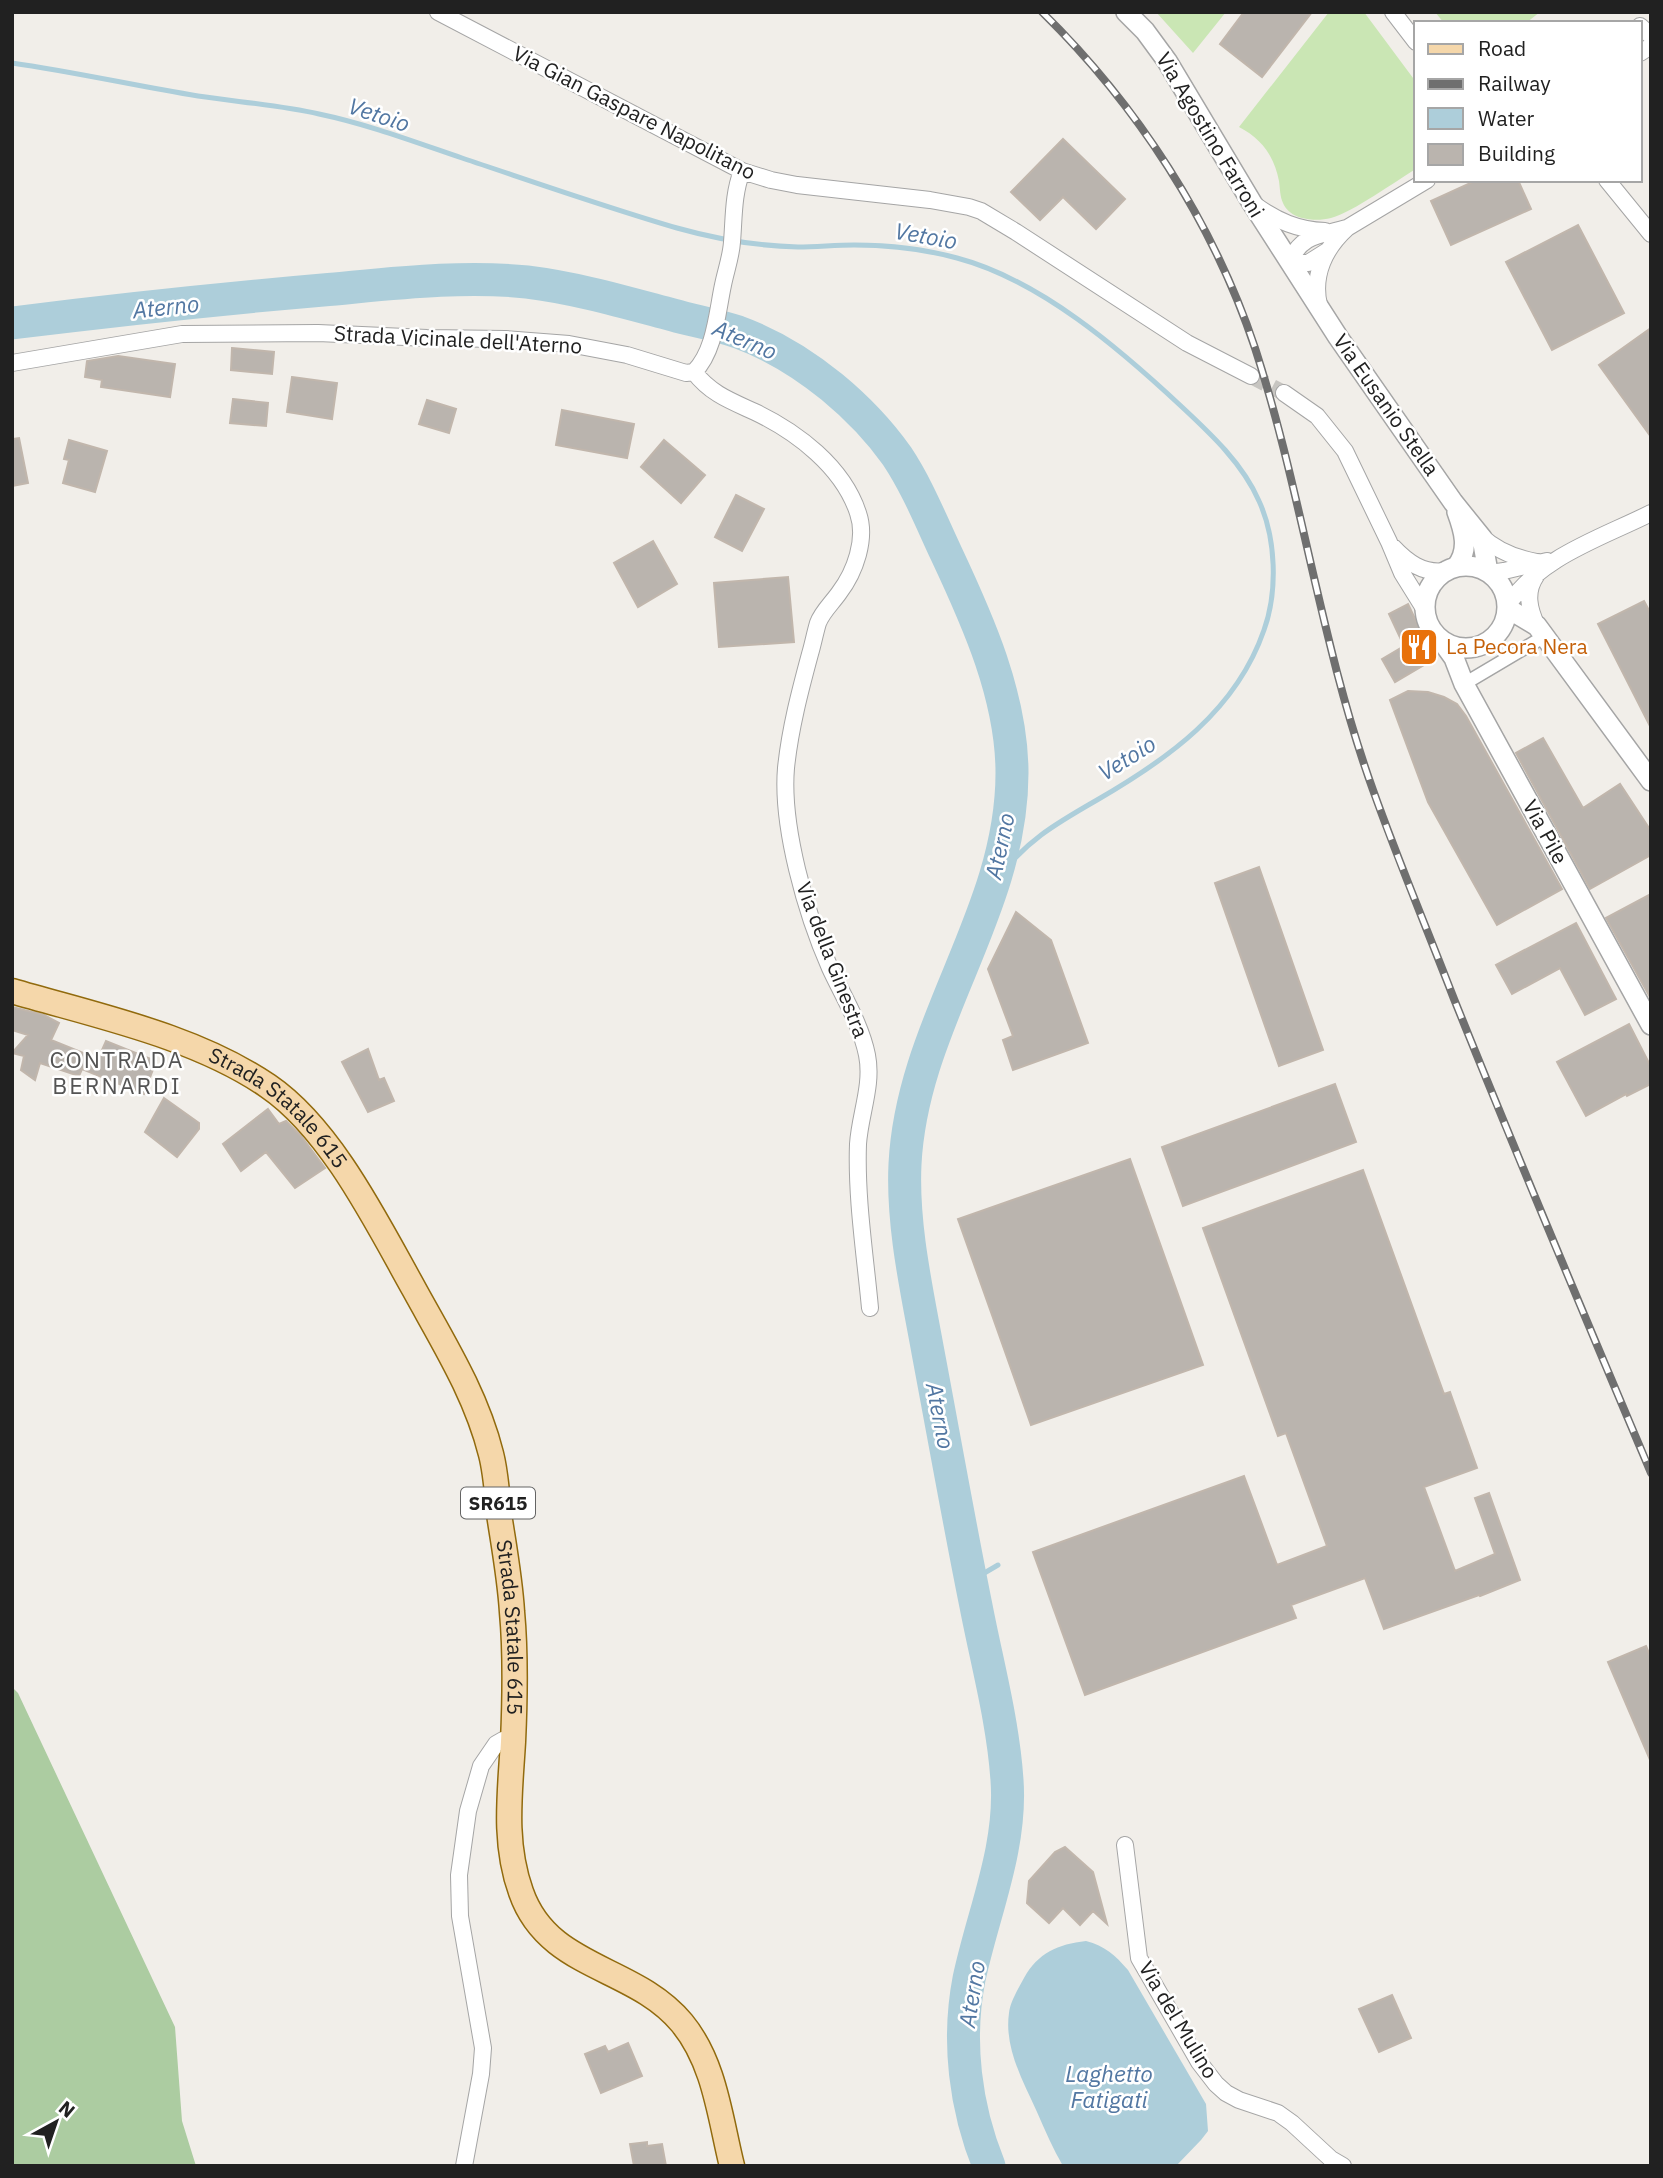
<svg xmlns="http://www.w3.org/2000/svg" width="1663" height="2178" font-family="'IBM Plex Sans',sans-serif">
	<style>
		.grass { fill: #cae6b4 }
		.forest { fill: #accca1 }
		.water { fill: #adceda }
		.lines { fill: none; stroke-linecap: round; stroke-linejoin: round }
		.stream { stroke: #adceda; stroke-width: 5 }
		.river { stroke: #adceda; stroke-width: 33 }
		.building { fill: #bab4ae; stroke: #c1b6ac; stroke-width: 2 }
		.minor-tunnel { stroke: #c7c5c1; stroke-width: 16; stroke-dasharray: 16 8; stroke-linecap: butt }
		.pedestrian-casing { stroke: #a5a5a5; stroke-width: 15 }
		.minor-casing { stroke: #a5a5a5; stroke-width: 18 }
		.tertiary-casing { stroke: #a5a5a5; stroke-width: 22 }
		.primary-casing { stroke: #916a0d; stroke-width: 27 }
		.pedestrian { stroke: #fff; stroke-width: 12 }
		.minor { stroke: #fff; stroke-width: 16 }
		.tertiary { stroke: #fff; stroke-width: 19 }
		.primary { stroke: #f5d7aa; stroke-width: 24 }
		.rail-casing { stroke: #6f6f6f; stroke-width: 8 }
		.rail { stroke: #fff; stroke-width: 5; stroke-dasharray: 16; stroke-linecap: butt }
		.labels { text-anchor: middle; stroke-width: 5; stroke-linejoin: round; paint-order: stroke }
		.shield { fill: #fff; stroke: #646464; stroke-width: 2 }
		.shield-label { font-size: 19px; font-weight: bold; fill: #212121 }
		.street-label { font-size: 21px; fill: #212121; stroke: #fff }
		.food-label { font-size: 21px; fill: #c56008; stroke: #fff; text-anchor: start }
		.water-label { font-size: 23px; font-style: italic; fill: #5277a2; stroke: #fff }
		.neighbourhood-label { font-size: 23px; letter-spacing: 2px; fill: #545454; stroke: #fff }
	</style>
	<rect width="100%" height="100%" fill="#f1eee9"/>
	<path class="grass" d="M1156,12H1226L1193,53Z
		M1329,12H1364L1416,82V169C1394,182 1355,211 1331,218C1315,222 1290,220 1283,203C1280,197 1280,188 1279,181C1274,156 1262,139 1239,127Z
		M1435,12H1540L1526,23H1444Z"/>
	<path class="forest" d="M12,1687L18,1693L175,2027L182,2121L196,2166H12Z"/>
	<path class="water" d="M1086,1941C1105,1946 1115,1955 1128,1970L1206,2104L1208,2131L1201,2140L1176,2166H1063C1053,2149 1045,2130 1037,2112C1023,2081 1004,2048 1009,2013C1010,2002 1018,1989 1024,1978C1038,1953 1058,1944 1086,1941Z"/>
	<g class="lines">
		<path class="stream" d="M12,63C75,72 136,86 198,96C238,102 279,105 319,114C367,124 415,142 462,158C534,182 605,207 677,228C716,239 758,246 798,247C817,247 835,245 854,245C888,245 924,249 957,258C1040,280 1120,349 1182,407C1211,434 1243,464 1259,501C1276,538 1278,591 1264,630C1236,711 1168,759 1097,800C1055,824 1024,842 995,882
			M972,1587L981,1575L998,1565"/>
		<path class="river" d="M12,323C116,310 219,299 323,290C390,284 460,275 527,282C576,288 624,302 673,315C694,321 717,325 738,332C771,344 805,365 832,387C855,406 880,432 897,456C917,486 931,521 946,553C978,621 1012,697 1012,773C1012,914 912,1023 905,1164C902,1226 917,1291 928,1352C944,1437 959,1522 976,1606C987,1663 1003,1721 1007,1780C1012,1848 983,1913 969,1979C957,2041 965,2107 989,2166"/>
	</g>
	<path class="building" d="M1244,12H1312L1262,77L1220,44Z
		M1063,139L1125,199L1096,229L1063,197L1040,220L1011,192Z
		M1477,180H1518L1531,209L1451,245L1431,201Z
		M1578,225L1624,313L1552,350L1506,262Z
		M1651,328V437L1599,365Z
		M232,348L274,352L272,374L231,370Z
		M118,356L175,364L170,397L101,387L102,380L85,377L87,361Z
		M292,377L337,383L332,419L287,412Z
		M233,399L268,403L266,426L230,423Z
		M427,400L456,409L449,433L419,424Z
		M562,410L634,424L627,458L556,445Z
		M19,438L28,483L12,486V439Z
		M69,440L107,451L95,492L63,483L69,460L64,459Z
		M664,440L705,475L681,503L641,467Z
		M736,495L764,509L742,551L715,537Z
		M653,541L677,584L638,607L614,563Z
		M788,577L794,642L719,647L714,583Z
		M1644,601L1651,614V728L1598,624Z
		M1408,604L1434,659L1395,682L1382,659L1404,646L1389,614Z
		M1408,691L1428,692L1444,697L1457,704L1466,716L1562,889L1497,925L1428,802L1390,700Z
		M1543,738L1583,808L1620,784L1651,831V855L1590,889L1516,753Z
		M1259,867L1323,1050L1279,1066L1215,883Z
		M1651,894V999L1606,918Z
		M1016,912L1051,940L1088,1043L1013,1070L1003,1040L1013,1036L988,969Z
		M1576,923L1616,999L1585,1015L1560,968L1512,994L1496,965Z
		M12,1007L44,1015L59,1023L51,1040L98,1059L106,1041L156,1061L144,1094L82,1069L79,1076L40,1063L35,1080L21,1070L24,1056L12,1053L28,1035L12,1030Z
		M1629,1024L1651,1067V1084L1627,1096L1626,1094L1586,1116L1557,1062Z
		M368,1049L379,1080L384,1078L394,1101L368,1112L342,1062Z
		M1335,1084L1356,1142L1183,1206L1162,1147Z
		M164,1098L199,1123V1129L177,1157L145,1132Z
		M268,1109L279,1124L286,1121L301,1136L325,1168L295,1188L266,1152L241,1171L223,1144Z
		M1130,1159L1203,1365L1031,1425L958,1219Z
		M1363,1170L1444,1394L1450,1392L1477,1468L1424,1487L1455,1571L1495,1554L1475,1498L1489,1493L1520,1580L1480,1596L1479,1595L1384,1629L1365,1578L1291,1605L1296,1618L1085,1695L1033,1552L1244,1476L1277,1565L1327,1546L1286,1433L1278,1436L1203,1228Z
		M1646,1646L1651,1658V1762L1608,1662Z
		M1065,1847L1093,1872L1107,1924L1093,1911L1080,1925L1063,1908L1049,1923L1027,1903L1029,1881L1055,1852Z
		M1392,1995L1411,2038L1379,2052L1359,2009Z
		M628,2043L642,2076L601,2093L585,2054L605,2046L608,2052Z
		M647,2142V2146L662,2144L666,2166H634L630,2144Z"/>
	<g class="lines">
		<path class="minor-tunnel" d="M1251,376L1284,393"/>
		<g class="pedestrian-casing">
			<path id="pedestrian" d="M1464,684L1545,636"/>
		</g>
		<g class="minor-casing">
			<path id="minor" d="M438,12L742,171L771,180L797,185L930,200L969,207L981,211L1016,232L1187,343L1251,376
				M1393,12L1416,42
				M1640,26L1651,36
				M1640,53L1651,46
				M1607,180L1651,234
				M1255,205C1277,221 1298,230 1325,231
				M1327,251L1308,263L1289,262C1303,233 1320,236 1347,228
				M1319,305C1312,275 1325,248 1347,228L1427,180
				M12,363L182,334L318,333L427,338L505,339L569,344L627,355L686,373L694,372C715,351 717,313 723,285C726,270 731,257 732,242C734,218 733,194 742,171
				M694,372C711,394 731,401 755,412C797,432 843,467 858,513C867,539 855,572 839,593C832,603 822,612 818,623C815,633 813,644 810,654C800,691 790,729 786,768C781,826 806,914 830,968C843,996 861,1025 867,1055C873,1085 860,1114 858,1144C856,1198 865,1254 870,1308
				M1284,393L1317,416L1345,451L1389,542L1402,573L1425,610
				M1481,536C1497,551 1515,558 1537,562
				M1393,547C1407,562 1423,574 1445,571
				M1490,573L1504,571L1547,561
				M1536,576C1525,592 1529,609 1537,626
				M1507,606C1541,556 1599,539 1651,513
				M1125,1845L1139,1958L1199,2062L1216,2084L1226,2093L1239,2100L1278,2113L1292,2123L1331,2159L1343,2166
				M464,2166L481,2074L483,2048L460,1916L459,1875L468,1811L481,1766L496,1744L503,1740L513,1739"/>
		</g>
		<g class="tertiary-casing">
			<path id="tertiary" d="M1126,12L1145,31L1167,61L1252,203L1338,337L1453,502L1482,538L1488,572
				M1425 607a41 41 0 1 1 82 0a41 41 0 1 1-82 0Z
				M1456,567C1470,550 1464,531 1457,512
				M1507,608L1537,626L1651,781
				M1441,640L1454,658L1464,684L1651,1025"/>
		</g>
		<g class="primary-casing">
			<g id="primary">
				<path id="s1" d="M12,991C97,1016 195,1036 268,1086C331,1129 377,1223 414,1289C443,1342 476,1394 491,1454C496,1473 497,1494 499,1514C504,1547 510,1579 512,1612C516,1655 515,1698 513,1742C510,1793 503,1842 521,1892C548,1970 634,1965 682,2023C715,2063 720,2118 732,2166"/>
			</g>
		</g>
		<use href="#pedestrian" class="pedestrian"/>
		<use href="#minor" class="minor"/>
		<use href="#tertiary" class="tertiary"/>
		<use href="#primary" class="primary"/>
		<g class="rail-casing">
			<path id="rail" d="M1042,12C1137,105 1213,222 1255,348C1302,493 1321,646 1373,790C1398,860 1427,929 1454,999C1518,1158 1584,1315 1651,1473"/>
		</g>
		<use href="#rail" class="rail"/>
	</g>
	<defs>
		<g id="restaurant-square" transform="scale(2.0125)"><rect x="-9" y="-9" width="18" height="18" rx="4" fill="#e8710a" stroke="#fff"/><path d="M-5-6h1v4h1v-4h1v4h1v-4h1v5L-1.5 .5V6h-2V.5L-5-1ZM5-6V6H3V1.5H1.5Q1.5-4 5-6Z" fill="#fff"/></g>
	</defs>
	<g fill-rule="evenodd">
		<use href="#restaurant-square" x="1419" y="647"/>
	</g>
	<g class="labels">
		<rect class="shield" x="461" y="1487.5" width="74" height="31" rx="5"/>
		<g class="shield-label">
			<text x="498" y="1510">SR615</text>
		</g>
		<g class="street-label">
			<text transform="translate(634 113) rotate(27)" y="7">Via Gian Gaspare Napolitano</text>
			<text transform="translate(1210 135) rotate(59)" y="7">Via Agostino Farroni</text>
			<text transform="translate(458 340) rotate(3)" y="7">Strada Vicinale dell'Aterno</text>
			<text transform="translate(1386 405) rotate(55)" y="7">Via Eusanio Stella</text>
			<text transform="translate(1545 832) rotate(61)" y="7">Via Pile</text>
			<text transform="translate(832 960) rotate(69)" y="7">Via della Ginestra</text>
			<text dy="7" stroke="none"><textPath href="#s1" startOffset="296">Strada Statale 615</textPath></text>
			<text dy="7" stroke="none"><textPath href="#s1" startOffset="884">Strada Statale 615</textPath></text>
			<text transform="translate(1178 2020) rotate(59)" y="7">Via del Mulino</text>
		</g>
		<g class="food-label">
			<text x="1446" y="654">La Pecora Nera</text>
		</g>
		<g class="water-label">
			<text transform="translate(379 115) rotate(18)" y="8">Vetoio</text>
			<text transform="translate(926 236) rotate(10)" y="8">Vetoio</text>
			<text transform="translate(166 307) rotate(-6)" y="8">Aterno</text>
			<text transform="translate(745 340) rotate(23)" y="8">Aterno</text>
			<text transform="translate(1127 758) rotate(-32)" y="8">Vetoio</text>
			<text transform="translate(1000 846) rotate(-78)" y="8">Aterno</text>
			<text transform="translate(940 1416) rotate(79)" y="8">Aterno</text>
			<text transform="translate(972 1994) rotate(-81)" y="8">Aterno</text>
			<text x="1109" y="2082">Laghetto<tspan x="1109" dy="26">Fatigati</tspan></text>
		</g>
		<g class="neighbourhood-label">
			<text x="117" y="1068">CONTRADA<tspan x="117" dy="26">BERNARDI</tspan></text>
		</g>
	</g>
	<rect width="1663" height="2178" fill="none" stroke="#212121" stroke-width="28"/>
	<rect x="1414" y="21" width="228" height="161" fill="#ffffff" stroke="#a6a6a6" stroke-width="2"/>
	<rect x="1428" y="44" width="35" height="10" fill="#f5d7aa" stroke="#a6a6a6" stroke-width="2"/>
	<text x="1478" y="56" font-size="21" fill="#212121">Road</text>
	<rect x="1428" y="79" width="35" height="10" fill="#6f6f6f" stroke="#a6a6a6" stroke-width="2"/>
	<text x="1478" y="91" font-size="21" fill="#212121">Railway</text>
	<rect x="1428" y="108" width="35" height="21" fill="#adceda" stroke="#a6a6a6" stroke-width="2"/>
	<text x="1478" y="126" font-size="21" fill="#212121">Water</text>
	<rect x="1428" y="144" width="35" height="21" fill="#bab4ae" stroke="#a6a6a6" stroke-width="2"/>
	<text x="1478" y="161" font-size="21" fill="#212121">Building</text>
	<g transform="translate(56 2122) rotate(40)" stroke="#ffffff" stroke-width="5" paint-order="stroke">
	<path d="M0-5L12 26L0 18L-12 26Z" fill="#212121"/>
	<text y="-10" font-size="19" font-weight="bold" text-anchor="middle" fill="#212121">N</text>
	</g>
</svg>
